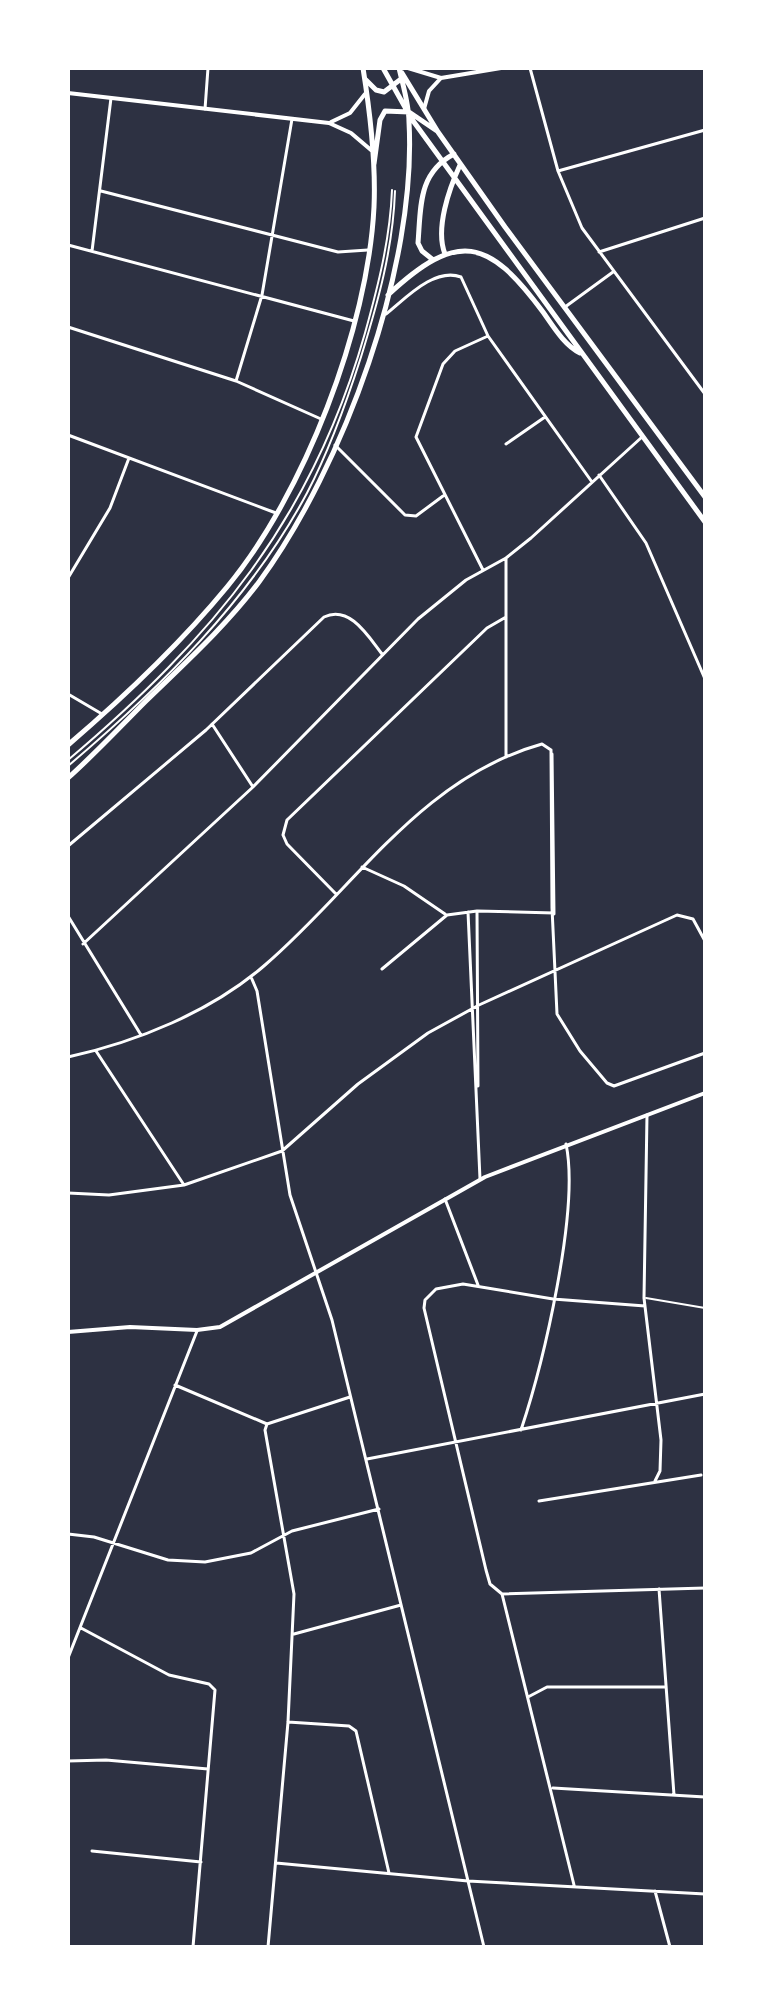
<svg xmlns="http://www.w3.org/2000/svg" width="773" height="2015" font-family="Signika,sans-serif">
	<style>
		.lines { fill: none; stroke-linecap: round; stroke-linejoin: round }
		.service { stroke: #fff; stroke-width: 2 }
		.minor { stroke: #fff; stroke-width: 3 }
		.tertiary { stroke: #fff; stroke-width: 4 }
		.primary { stroke: #fff; stroke-width: 5 }
	</style>
	<rect width="100%" height="100%" fill="#2d3142"/>
	<g class="lines">
		<path class="service" d="M68,760C213,637 312,520 365,333C378,286 390,240 392,190
			M68,766C160,688 250,600 307,493C330,449 346,404 361,357C378,302 393,249 395,191
			M646,1298L705,1308"/>
		<path class="minor" d="M530,68L558,171L582,228L705,394
			M205,109L208,68
			M558,171L705,130
			M101,191L338,252L368,250
			M68,245L354,321
			M92,251L111,98
			M599,252L705,218
			M565,307L613,272
			M386,314C405,299 434,267 461,277L488,336L592,482
			M68,327L236,381L262,295L292,119
			M236,381L321,419
			M68,435L276,513
			M506,444L545,417
			M335,445L405,515L416,516L443,496
			M599,475L646,543L705,679
			M483,570L416,437L443,364L455,351L488,336
			M68,578L110,508L129,458
			M68,694L102,714
			M212,724L253,787
			M551,750L552,908L557,1014L580,1051L607,1083L614,1086L705,1053
			M552,754L554,914
			M506,757V558
			M68,846L206,730L324,617C350,605 368,636 382,654
			M362,867L404,886L445,914
			M336,894L287,844L283,835L287,820L487,628L506,617
			M477,911L478,1086
			M468,912L480,1179
			M68,916L141,1035
			M83,944L253,787L418,619L466,580L506,558L531,538L642,437
			M382,969L447,915L477,911L554,913
			M251,977L257,991L290,1195L332,1320L484,1947
			M96,1051L184,1185
			M68,1057C136,1042 211,1012 265,965C355,888 420,778 542,744L551,750
			M647,1115L644,1298L661,1440L660,1471L655,1481
			M68,1193L109,1195L184,1185L282,1151L358,1084L428,1033L479,1005L677,915L693,919L705,941
			M445,1199L478,1285
			M175,1385L267,1424
			M521,1430C543,1364 580,1210 566,1144
			M367,1459L705,1394
			M539,1501L701,1475
			M68,1534L94,1537L168,1560L205,1562L251,1553L292,1531L379,1509
			M659,1589L674,1795
			M502,1594L705,1588
			M81,1628L169,1675L209,1684L215,1690L193,1947
			M294,1634L401,1605
			M68,1658L197,1331
			M528,1697L547,1687H665
			M288,1722L349,1726L356,1731L389,1873
			M68,1761L106,1760L208,1769
			M553,1788L705,1797
			M92,1851L201,1862
			M276,1863L468,1881L705,1894
			M574,1885L502,1594L490,1584L486,1570L424,1308L425,1300L436,1289L463,1284L553,1299L645,1306
			M655,1891L670,1947
			M268,1947L288,1722L294,1594L265,1430L267,1424L350,1397"/>
		<path class="tertiary" d="M408,68L441,78L501,68
			M68,93L329,123L351,133L371,150
			M424,109L429,91L441,78
			M331,122L350,113L365,94
			M68,1332L130,1327L197,1330L220,1327L485,1177L705,1093"/>
		<path class="primary" d="M383,68L406,109
			M402,73L438,132L505,227L705,497
			M366,80L376,90L384,92L401,79
			M411,118L705,522
			M374,164L380,120L385,111L409,112L437,131
			M445,254C435,229 449,189 460,165
			M432,259L422,251L418,243C421,206 418,173 454,154
			M388,295C458,230 488,238 543,312C553,326 564,345 580,353
			M68,745C124,697 180,644 227,587C304,494 368,328 374,207C376,162 370,112 363,68
			M68,778C96,753 120,727 146,701C185,663 226,626 259,582C344,466 417,266 409,122C409,104 403,86 399,68"/>
	</g>
	<rect width="773" height="2015" fill="none" stroke="#ffffff" stroke-width="140"/>
</svg>
